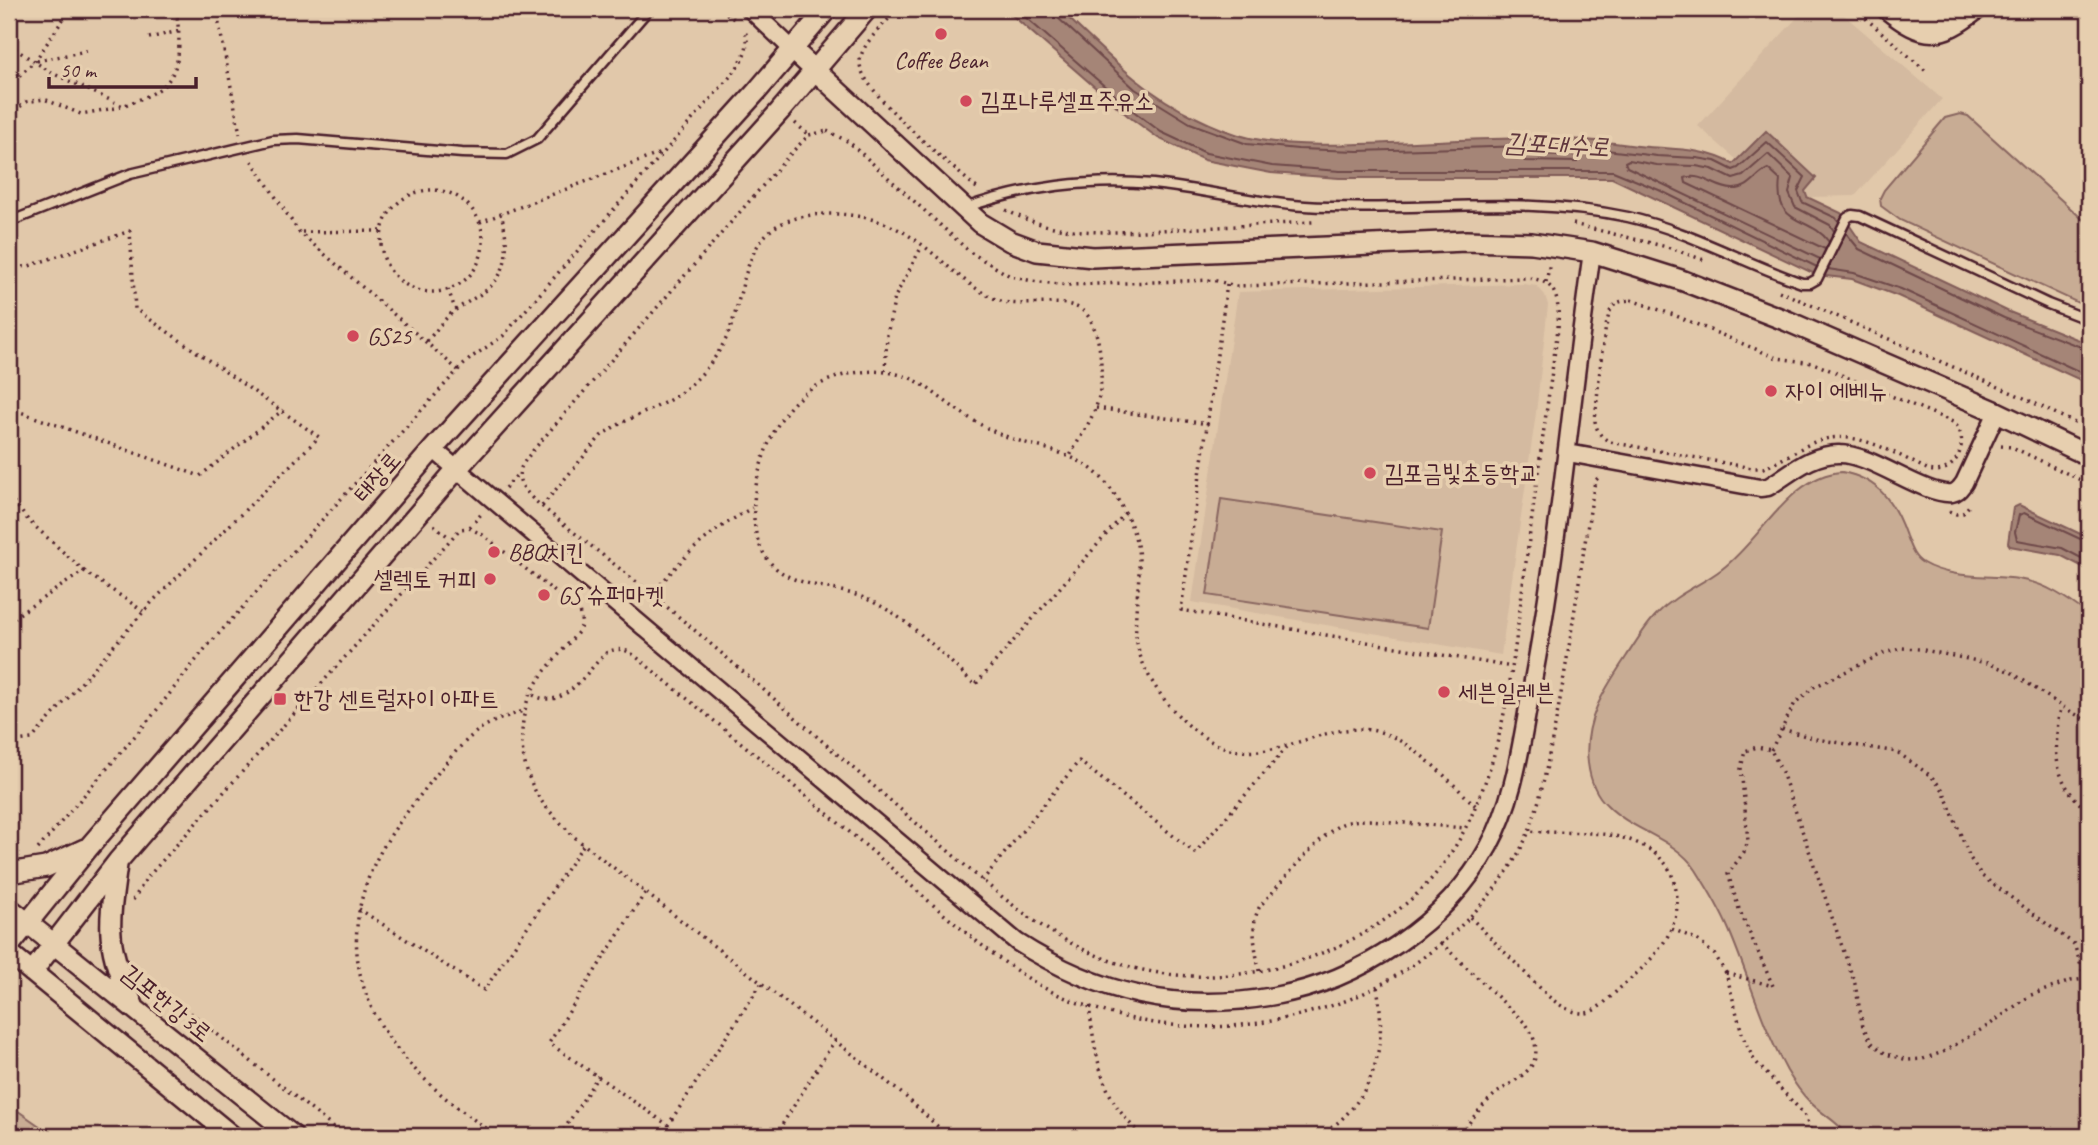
<svg xmlns="http://www.w3.org/2000/svg" width="2098" height="1145" font-family="Caveat,'Poor Story',sans-serif">
	<style>
		.built { fill: #d4baa0 }
		.green { fill: #c8ac94; stroke: #896660; stroke-width: 2 }
		.water { fill: #a58577; stroke: #815c59; stroke-width: 2 }
		.lines { fill: none; stroke-linecap: round; stroke-linejoin: round }
		.shore { stroke: #6e4849; stroke-width: 2 }
		.service-casing { stroke: #4a1f2b; stroke-width: 13 }
		.minor-casing { stroke: #4a1f2b; stroke-width: 21 }
		.tertiary-casing { stroke: #4a1f2b; stroke-width: 24 }
		.path { stroke: #4a1f2b; stroke-width: 3.5; stroke-dasharray: 2 5; stroke-linecap: butt }
		.service { stroke: #e7cfaf; stroke-width: 8 }
		.minor { stroke: #e7cfaf; stroke-width: 16 }
		.tertiary { stroke: #e7cfaf; stroke-width: 19 }
		.poi-dot { fill: #d1495b; stroke: #e7cfaf; stroke-width: 2.5 }
		.labels { text-anchor: middle; stroke-width: 7; stroke-linejoin: round; paint-order: stroke }
		.poi-label { font-size: 24px; fill: #4a1f2b; stroke: #e7cfaf; text-anchor: start }
		.street-label { font-size: 24px; fill: #4a1f2b; stroke: #e7cfaf }
		.water-label { font-size: 26px; font-style: italic; fill: #61383e; stroke: #e7cfaf }
	</style>
	<rect width="100%" height="100%" fill="#e1c8aa"/>
	<filter id="ink" filterUnits="userSpaceOnUse"><feTurbulence type="fractalNoise" baseFrequency=".0143" numOctaves="2"/><feDisplacementMap in="SourceGraphic" scale="14" xChannelSelector="R" yChannelSelector="G"/><feConvolveMatrix kernelMatrix="1 2 1 2 8 2 1 2 1" color-interpolation-filters="sRGB"/></filter>
	<g filter="url(#ink)">
		<path class="built" d="M1805,9H1837L1942,99L1855,196L1807,197L1767,131L1737,160L1698,126Z
			M1524,284L1537,286L1545,295L1548,305L1536,413L1501,655L1192,602L1238,292Z"/>
		<path class="green" d="M1960,114L1968,116L2089,225V308L1900,220L1881,206L1880,198L1884,190L1945,118Z
			M1842,472C1879,479 1894,502 1906,536C1910,546 1913,557 1923,563C1950,579 1989,575 2018,579C2046,583 2068,599 2089,615V1136H1848C1838,1121 1821,1114 1809,1101C1801,1093 1793,1081 1787,1071C1762,1026 1749,977 1729,930C1720,909 1708,889 1696,870C1675,838 1632,831 1607,805C1595,794 1590,779 1588,763C1583,721 1604,690 1626,657C1636,642 1645,626 1657,614C1676,594 1701,585 1722,569C1761,540 1790,475 1842,472Z
			M1221,499L1442,532L1428,628L1207,595Z
			M9,1104L11,1106L54,1136H9Z"/>
		<path class="water" d="M1005,9H1059C1101,48 1142,93 1195,117C1211,125 1232,134 1250,138C1302,149 1360,144 1414,142C1486,139 1559,134 1630,145C1665,150 1702,146 1733,164L1766,131L1816,178L1805,191L1807,197L1841,213L1861,242L2007,311L2089,344V384L1898,296L1852,279L1817,275L1612,178H1339L1271,173L1204,160L1158,138L1128,116Z
			M2019,505L2089,538V570L2060,555L2010,546L2008,543L2013,508Z"/>
		<g class="lines">
			<path class="shore" d="M1016,9L1132,110L1161,132L1206,153L1272,166L1340,171H1613L1659,190L1817,267
				M1055,9L1057,17L1135,89L1190,123L1247,144L1298,149L1358,151L1564,145L1657,156L1697,158L1715,161L1733,170L1738,168L1767,142L1805,177L1798,191L1802,202L1836,218L1839,222
				M1525,154L1578,155L1581,158L1577,162L1525,161L1522,158Z
				M1846,233L1859,249L2004,318L2089,350
				M1825,249L1686,183L1685,178C1703,172 1716,190 1734,189C1750,189 1756,174 1768,169L1780,180C1774,228 1810,215 1829,242
				M1820,259L1627,167L1625,162L1629,160L1657,165L1696,166L1712,169L1733,179L1743,176L1768,154L1793,178L1789,193L1795,207L1830,225L1834,231
				M1828,269L1854,273L1901,289L2089,376
				M2089,543L2024,513L2019,515L2015,532L2017,540L2062,548L2089,562"/>
			<g class="service-casing">
				<path id="service" d="M965,208C1023,187 1091,178 1153,184C1204,189 1254,203 1305,206C1413,213 1522,194 1628,217C1689,231 1744,263 1802,283H1810L1817,279L1847,218L1852,215L1860,216L2048,304L2089,320
					M9,222L130,174L273,140L298,139L462,153L507,154L537,139L649,9"/>
			</g>
			<g class="minor-casing">
				<path id="minor" d="M750,9L792,49
					M433,449L1017,942C1098,994 1178,1013 1274,996C1359,981 1447,923 1489,846C1515,798 1521,744 1531,691C1559,546 1571,398 1592,252
					M1568,453L1760,488L1768,487C1791,473 1812,453 1840,454C1872,454 1924,496 1952,493C1958,492 1960,488 1964,483L1997,412"/>
			</g>
			<g class="tertiary-casing">
				<path id="tertiary" d="M1887,9C1925,39 1939,39 1977,9
					M1907,9C1922,17 1932,17 1948,9
					M792,49L980,223L1010,241L1037,251L1093,257L1466,241L1532,243L1592,252L1681,280L1787,321L1997,412L2089,456
					M117,865C108,929 105,945 133,1005
					M9,873L46,867L85,849
					M9,908L293,1136
					M9,946L89,847L433,449L757,91L827,9
					M9,953L232,1136
					M32,972L118,861L457,469L780,111L867,9"/>
			</g>
			<path class="path" d="M218,9L219,24L240,134
				M721,9L736,21
				M898,9C886,23 862,42 860,61C856,89 957,170 980,191
				M1855,9L1927,72
				M149,38L179,31
				M9,45L52,73L123,106C134,101 148,97 158,90C184,73 180,36 176,9
				M37,61L91,50
				M9,85L35,61L64,18
				M9,114L11,83
				M9,115L26,102L44,99L81,114L121,107
				M795,123L809,135
				M827,131L849,142L970,252L1010,276L1032,281L1067,285L1213,280L1236,286L1527,278C1559,280 1559,302 1558,329C1546,412 1535,494 1524,577C1514,654 1507,734 1476,805C1464,835 1445,866 1422,889C1341,969 1202,1001 1096,955C1041,932 998,894 953,855C917,824 882,793 846,762C781,705 717,648 650,593C611,561 571,531 533,499C512,477 517,470 535,448L792,152L809,135Z
				M381 241a51 51 0 1 1 102 0a51 51 0 1 1-102 0Z
				M1006,210C1059,239 1121,232 1179,229C1224,227 1268,224 1313,222
				M480,222L661,153
				M1573,224L1667,247L1707,261
				M302,232L381,231
				M9,265L26,267L130,231L135,309L319,437L152,602L32,739L9,742
				M1546,282L1550,263
				M1227,284L1181,610L1512,667
				M448,289L455,309
				M1779,291L2024,398L2089,430
				M1631,300L1674,315L1777,358L1813,363L1953,422C1972,438 1957,477 1929,470C1897,455 1858,429 1821,440C1800,446 1783,461 1763,468H1752L1610,442C1601,437 1597,432 1595,421C1597,402 1603,319 1612,308C1617,301 1623,301 1631,300Z
				M427,341C436,331 446,316 457,309C468,301 480,296 490,287C511,268 508,238 501,214
				M458,370L472,357L503,336L735,71C743,58 752,44 744,29
				M885,371L887,335L895,297L922,246
				M9,408L200,476L283,410
				M1096,408L1208,424
				M2001,446L2012,447L2089,484
				M369,468L383,481
				M505,488L518,474
				M9,496L28,520L84,571L16,616L9,626
				M542,506L601,436C620,421 642,415 662,404C688,391 708,370 722,346C746,307 738,236 790,220C826,208 876,214 908,235C939,254 963,286 998,300C1025,311 1070,292 1088,316C1103,337 1105,386 1095,409C1089,425 1078,440 1070,456
				M1949,511L1956,514L1963,513L1969,506
				M1125,513L975,685C944,656 914,623 875,603C851,590 823,589 797,580C742,561 749,494 766,450C773,432 783,412 798,399C826,374 872,364 907,377C920,381 931,391 942,399C960,412 978,425 1000,434C1046,453 1087,449 1116,497C1128,515 1138,538 1139,560C1140,585 1134,610 1136,635C1139,675 1175,719 1207,739C1269,778 1325,711 1386,734C1420,748 1449,781 1476,806
				M434,525L450,538
				M470,527L483,512
				M84,571L143,611
				M652,595C684,555 707,533 752,508
				M2089,722L2063,707C2057,715 2058,724 2057,734C2054,771 2063,788 2089,813
				M1782,729L1816,739L1897,752L1931,776L1943,790L1970,858L1982,876L2074,944L2089,991
				M1771,750L1795,703L1814,687L1884,653L1902,648L1919,649L1987,663L2011,672L2063,707
				M38,849L152,716L204,650L458,370L299,232L251,160
				M982,881L1079,761L1195,853L1287,747
				M645,893L549,1043L668,1125L761,984
				M133,900L146,879L460,529L469,528L483,535L579,611L582,624L579,631L544,672L530,693
				M359,909L484,990L584,844
				M1470,917L1548,996C1558,1004 1571,1014 1586,1013C1598,1011 1611,996 1620,988C1652,961 1688,927 1674,882C1671,869 1664,860 1653,852C1617,826 1570,835 1529,831
				M1672,929L1696,939L1715,955L1726,973L1743,1037L1754,1060L1804,1114L1813,1136
				M1441,943L1526,1024C1533,1034 1539,1048 1534,1061C1528,1076 1504,1086 1492,1097C1479,1109 1469,1122 1460,1136
				M1259,971C1256,949 1249,926 1260,906C1278,887 1321,833 1342,824C1350,821 1359,820 1369,820L1465,828
				M141,973L344,1136
				M1726,973L1773,986L1739,909L1728,874L1744,852L1748,841L1741,768L1745,751L1757,747L1771,750L1782,772L1855,984L1863,1027L1872,1043L1886,1054L1908,1060L1923,1059L1943,1052L1989,1025L2031,995L2071,981L2085,979L2089,973
				M1089,1006C1096,1059 1101,1100 1143,1136
				M498,1136C406,1077 323,991 370,874C381,846 400,821 418,798C436,776 453,751 475,733C488,722 506,717 523,711
				M560,1136L598,1076
				M775,1136L835,1040
				M948,1136L906,1097L856,1057L573,836C562,824 549,812 540,799C519,766 517,729 530,693C563,715 585,672 606,653C617,647 624,649 634,655C709,717 785,778 859,840C917,889 976,948 1041,986C1062,998 1087,1006 1109,1013C1189,1036 1268,1029 1345,1001C1415,975 1495,907 1526,838C1541,804 1547,763 1555,726C1571,644 1581,562 1595,481L1600,476
				M1320,1136C1374,1101 1388,1048 1377,987"/>
			<use href="#service" class="service"/>
			<use href="#minor" class="minor"/>
			<use href="#tertiary" class="tertiary"/>
		</g>
	</g>
	<g class="poi-dot">
		<circle cx="941" cy="34" r="7"/>
		<circle cx="966" cy="101" r="7"/>
		<circle cx="353" cy="336" r="7"/>
		<circle cx="1771" cy="391" r="7"/>
		<circle cx="1370" cy="473" r="7"/>
		<circle cx="494" cy="552" r="7"/>
		<circle cx="490" cy="579" r="7"/>
		<circle cx="544" cy="595" r="7"/>
		<circle cx="1444" cy="692" r="7"/>
		<rect x="273" y="692" width="14" height="14" rx="3.5"/>
	</g>
	<g class="labels">
		<g class="poi-label">
			<text x="941" y="68" text-anchor="middle">Coffee Bean</text>
			<text x="980" y="109">김포나루셀프주유소</text>
			<text x="367" y="344">GS25</text>
			<text x="1785" y="399">자이 에베뉴</text>
			<text x="1384" y="481">김포금빛초등학교</text>
			<text x="508" y="560">BBQ치킨</text>
			<text x="476" y="587" text-anchor="end">셀렉토 커피</text>
			<text x="558" y="603">GS 슈퍼마켓</text>
			<text x="1458" y="700">세븐일레븐</text>
			<text x="294" y="707">한강 센트럴자이 아파트</text>
		</g>
		<g class="street-label">
			<text transform="translate(377 477) rotate(-49)" y="8">태장로</text>
			<text transform="translate(167 1003) rotate(39)" y="8">김포한강3로</text>
		</g>
		<g class="water-label">
			<text transform="translate(1557 144) rotate(3)" y="9">김포대수로</text>
		</g>
	</g>
	<rect width="2098" height="1145" fill="none" stroke="#e7cfaf" stroke-width="35"/>
	<rect x="18" y="18" width="2063" height="1110" fill="none" stroke="#4a1f2b" stroke-width="2.5" filter="url(#ink)"/>
	<path d="M49 77v10h147v-10" fill="none" stroke="#4a1f2b" stroke-width="3.5"/>
	<text x="60" y="77" font-size="21" fill="#4a1f2b" stroke="#e7cfaf" stroke-width="5" paint-order="stroke">50 m</text>
</svg>
